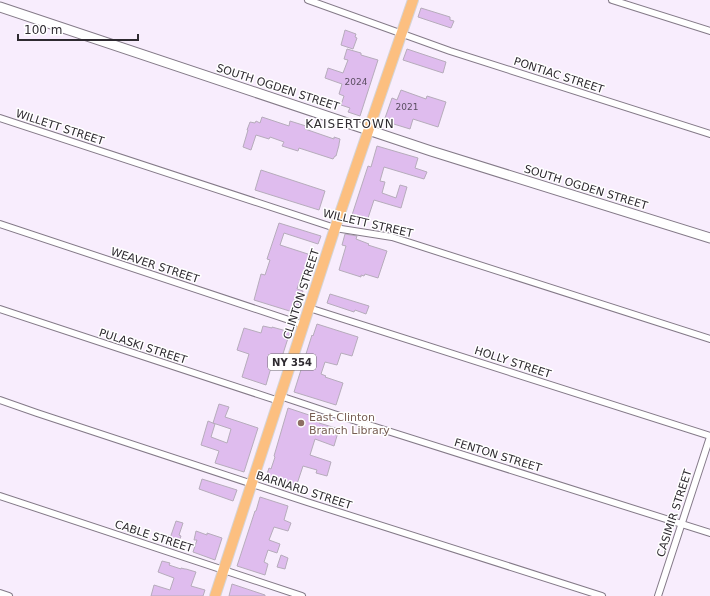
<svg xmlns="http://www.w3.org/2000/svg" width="710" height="596" font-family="'DejaVu Sans',sans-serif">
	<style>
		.building { fill: #dfbcee; stroke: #b6acbb }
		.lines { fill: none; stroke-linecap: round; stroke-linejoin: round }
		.street-casing { stroke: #847a88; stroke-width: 8 }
		.secondary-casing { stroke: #847a88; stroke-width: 11 }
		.primary-casing { stroke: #d5d4d6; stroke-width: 12 }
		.street { stroke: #fff; stroke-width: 6 }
		.secondary { stroke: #fff; stroke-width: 9 }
		.primary { stroke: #fcbf80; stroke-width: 10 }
		.education-dot { fill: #8d6e63; stroke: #fff; stroke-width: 1.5 }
		.labels { text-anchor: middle; stroke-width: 3; stroke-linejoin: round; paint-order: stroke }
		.number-label { font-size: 9px; fill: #5a4e60 }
		.shield { fill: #fff; stroke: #6d6a6e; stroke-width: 1 }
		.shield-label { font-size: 10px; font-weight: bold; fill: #2e2a30 }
		.street-label { font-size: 11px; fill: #2e2a30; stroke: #fff }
		.education-label { font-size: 11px; fill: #785e54; stroke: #fff; text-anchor: start }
		.neighbourhood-label { font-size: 12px; letter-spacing: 1px; fill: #2e2a30; stroke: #fff }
	</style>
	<rect width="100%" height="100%" fill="#f8edfd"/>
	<path class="building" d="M421,8L450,17V20L454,21L451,28L418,17Z
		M345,30L356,34L355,37L357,38L353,49L341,45Z
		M347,49L361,53V55L378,60L360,116L348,112L350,108L341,105L344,96L339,94L342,84L325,78L328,68L343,73L348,60L344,59Z
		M407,49L446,62L443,73L403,60Z
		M401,90L426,99L427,96L446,102L438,127L413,119L410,129L384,121L392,98L397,100Z
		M262,117L289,126L290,121L306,126L305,129L334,139V137L340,139L339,144V145L336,156H335L333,159L299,148L298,151L282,146L284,142L270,137L269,139L256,135L251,150L243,147L248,130H247L250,122L255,123L256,121L260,123Z
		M377,146L418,158L415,168L427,172L424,179L384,167L380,181L385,182L382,193L396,198L400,185L407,187L401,208L374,200L367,221L354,217L352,215L368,166L371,167Z
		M261,170L325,191L319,210L255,190Z
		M279,223L321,236L318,244L284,233L280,245L314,256L308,276L302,274L297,289L303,291L296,313L254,300L261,274L265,275L270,260L267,259Z
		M345,234L357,236L356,239L369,244L368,245L387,251L378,278L365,274L364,276L361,275V277L339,270L346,246L342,245Z
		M330,294L369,306L366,314L355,310L354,312L327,303Z
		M317,324L358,337L352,356L341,353L337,365L325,362L321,374L326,376L325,377L343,383L336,405L294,392L312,335L313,336Z
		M263,326L272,328V327L290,332L279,366L272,364L266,385L242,377L249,354L237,350L244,328L261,333Z
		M219,404L229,407L225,417L258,428L244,472L215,463L219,451L201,445L208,421L215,424L211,437L227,443L231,429L213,423Z
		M288,408L321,419L319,423L339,429L334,446L315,439L310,455L331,462L327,476L316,473L317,470L303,466L295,490L265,480L269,468L271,469L275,457L274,456Z
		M202,479L237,490L233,501L199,489Z
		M260,497L288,506L284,520L291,523L288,531L274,527L269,540L280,544L277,553L268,550L264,562L268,564L265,575L237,566L255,511H256Z
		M176,521L183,523L179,535L181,536L177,547L168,544Z
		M196,531L207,535V533L222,538L215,560L193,552L197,540H194Z
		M281,555L288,558L285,569L277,567Z
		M162,561L170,563L169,565L181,569V568L185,569H186L196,572L191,586L205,590L203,596H151L154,585L170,590L174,578L158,572Z
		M232,584L265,595V596H229Z"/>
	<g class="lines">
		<g class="street-casing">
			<path id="street" d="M308,0L450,51L710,134
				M612,0L710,31
				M0,118L335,228L392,237L710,339
				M0,224L304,325
				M309,308L710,436
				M0,309L279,401
				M280,396L334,414L710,533
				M0,400L37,413L307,502L602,596
				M0,496L302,596
				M0,593L9,596
				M658,596L710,437"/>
		</g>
		<g class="secondary-casing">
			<path id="secondary" d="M0,7L431,151L710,238"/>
		</g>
		<g class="primary-casing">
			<path id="primary" d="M215,596L335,228L413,0"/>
		</g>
		<use href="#street" class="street"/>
		<use href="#secondary" class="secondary"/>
		<use href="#primary" class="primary"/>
	</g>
	<circle class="education-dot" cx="301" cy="423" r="4"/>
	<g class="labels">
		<g class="number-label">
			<text x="356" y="85">2024</text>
			<text x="407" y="110">2021</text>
		</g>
		<rect class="shield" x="268" y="354" width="48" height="16" rx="3"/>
		<g class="shield-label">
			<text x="292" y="366">NY 354</text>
		</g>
		<g class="street-label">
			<text transform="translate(559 75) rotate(18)" y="4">PONTIAC STREET</text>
			<text transform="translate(278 87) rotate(18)" y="4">SOUTH OGDEN STREET</text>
			<text transform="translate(60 127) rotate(18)" y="4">WILLETT STREET</text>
			<text transform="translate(586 187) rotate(17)" y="4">SOUTH OGDEN STREET</text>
			<text transform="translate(368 223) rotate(13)" y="4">WILLETT STREET</text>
			<text transform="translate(155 265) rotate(18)" y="4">WEAVER STREET</text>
			<text transform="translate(301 294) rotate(-72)" y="4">CLINTON STREET</text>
			<text transform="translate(143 346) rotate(18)" y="4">PULASKI STREET</text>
			<text transform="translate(513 362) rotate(18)" y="4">HOLLY STREET</text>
			<text transform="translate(498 455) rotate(17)" y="4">FENTON STREET</text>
			<text transform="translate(304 490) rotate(18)" y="4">BARNARD STREET</text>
			<text transform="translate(674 513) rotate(-72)" y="4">CASIMIR STREET</text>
			<text transform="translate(154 536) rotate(18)" y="4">CABLE STREET</text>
		</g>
		<g class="education-label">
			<text x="309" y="421">East Clinton<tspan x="309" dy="13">Branch Library</tspan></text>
		</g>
		<g class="neighbourhood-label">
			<text x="350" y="128">KAISERTOWN</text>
		</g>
	</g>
	<path d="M18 34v6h120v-6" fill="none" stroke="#2e2a30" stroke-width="2"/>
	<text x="24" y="34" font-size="12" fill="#2e2a30" stroke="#ffffff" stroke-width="3" paint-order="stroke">100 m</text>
</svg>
